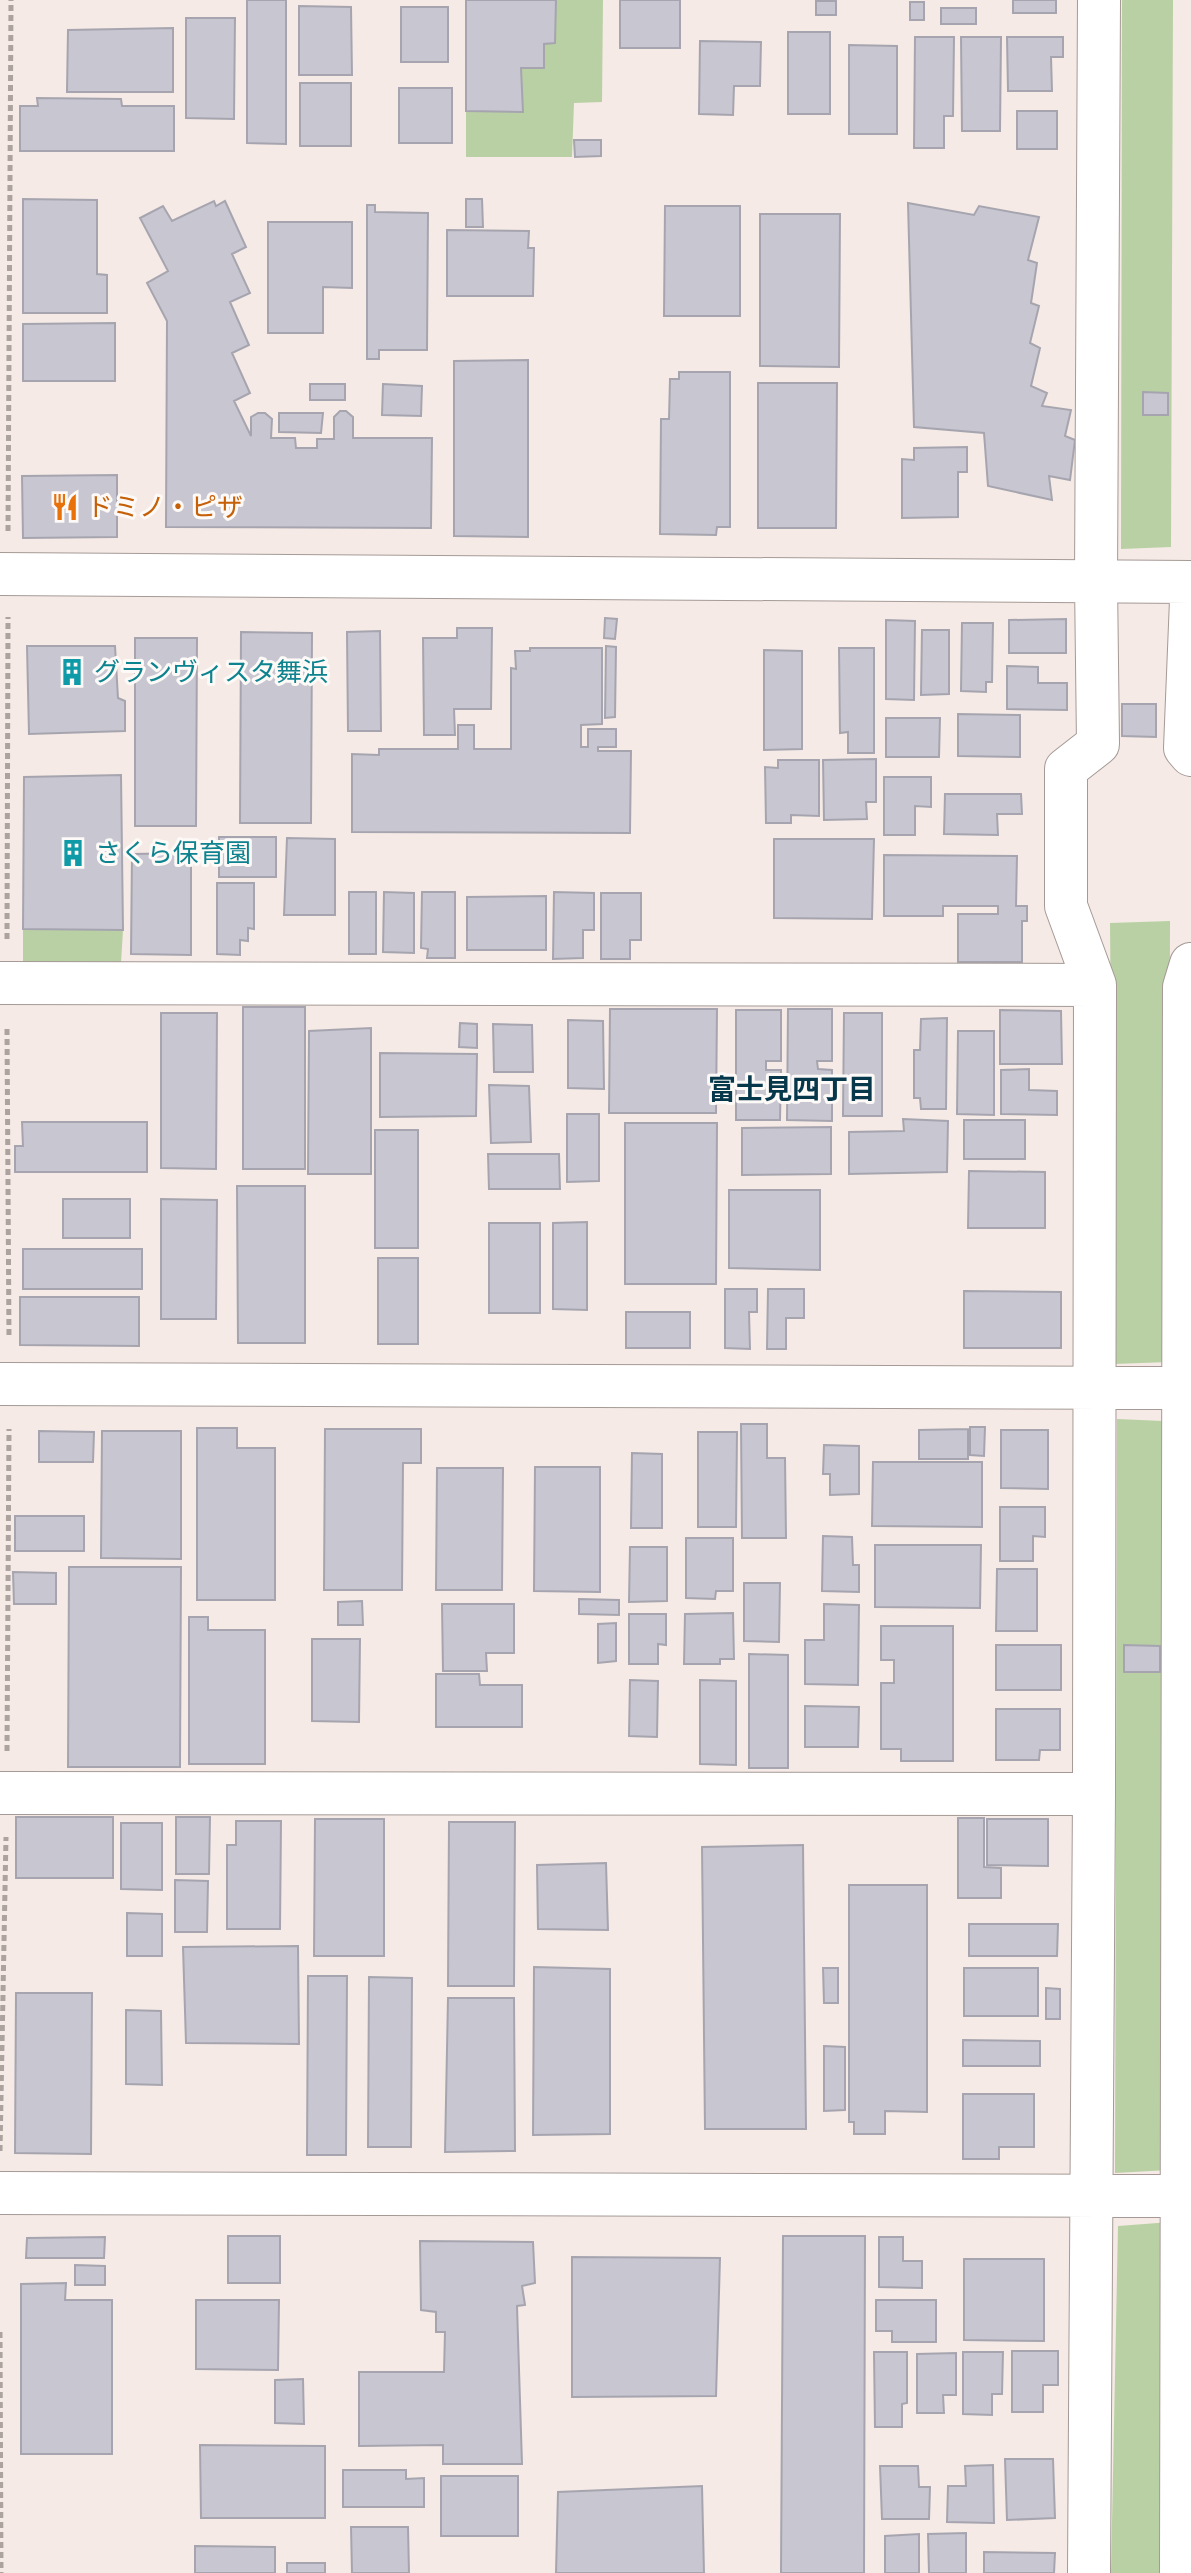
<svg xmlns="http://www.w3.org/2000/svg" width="1191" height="2573" font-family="'Roboto Serif','Noto Sans JP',serif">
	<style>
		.green { fill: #b9d0a4 }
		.building { fill: #c7c6d1; stroke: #a6a5af; stroke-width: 2 }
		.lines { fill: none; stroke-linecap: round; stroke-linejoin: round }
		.street-casing { stroke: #a59a96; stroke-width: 44 }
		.path { stroke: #aca39f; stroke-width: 5; stroke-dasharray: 6 4; stroke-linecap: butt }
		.street { stroke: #fff; stroke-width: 42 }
		.labels { text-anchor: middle; stroke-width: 6; stroke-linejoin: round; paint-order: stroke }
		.food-label { font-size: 26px; fill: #c56008; stroke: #fdf9f7; text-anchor: start }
		.culture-label { font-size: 26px; fill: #0d838f; stroke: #fdf9f7; text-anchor: start }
		.neighbourhood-label { font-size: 28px; font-weight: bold; fill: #06374b; stroke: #fdf9f7 }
	</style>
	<rect width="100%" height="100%" fill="#f5eae5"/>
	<path class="green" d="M556,0H603L602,102L574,103L572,157H466V111L523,112L521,68L544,67V44Z
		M1122,0H1173L1171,547L1121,549Z
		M1170,921L1169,1362L1114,1364L1110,923Z
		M23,929L123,930L121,963L23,962Z
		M1117,1419L1163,1421L1169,2170L1115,2173Z
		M1171,2222V2573H1111L1118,2226Z"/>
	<path class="building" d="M247,0H286V144L247,143Z
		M466,0H556L555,43L544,44V68H521L523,112L466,111Z
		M620,0H680V48H620Z
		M1013,0H1056V13H1013Z
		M816,1H836V15H816Z
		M910,2H924V20H910Z
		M299,6L351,7L352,75H299Z
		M401,7H448V62H401Z
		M941,8H976V24H941Z
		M186,18H235L234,119L186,118Z
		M173,28V92H67L68,30Z
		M788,32H830V114H788Z
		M915,37H954L953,116H944V148H914Z
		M961,37H1001L1000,131H962Z
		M1007,37H1063V57H1051L1052,91H1008Z
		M700,41L761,42L760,86H734L733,115L699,114Z
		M849,45L897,46V134H849Z
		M300,83H351V146H300Z
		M399,88H452V143H399Z
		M37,98L121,99L122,106H174V151H20V106H38Z
		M1017,111H1057V149H1017Z
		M574,140H601V156L575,157Z
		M23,199L97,200V274L107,275V313H23Z
		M466,199H482L483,227H466Z
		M214,201L216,206L225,201L246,247L232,254L250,293L230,302L249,345L232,353L250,393L234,401L251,436V417L258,413H265L272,419L271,438H295L296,448H317V439H334V417L340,411H346L353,417V438H432L431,528L166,527L167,321L147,283L168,271L140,218L163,206L172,221Z
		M908,203L974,215L979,206L1039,217L1028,260L1037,263L1031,303L1039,306L1030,343L1040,348L1031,386L1047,393L1042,406L1071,410L1065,436L1075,440L1070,480L1049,476L1052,500L988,486L984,433L914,427Z
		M367,205H375V212L428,213L427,350H379V359H367Z
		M665,206H740V316H664Z
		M760,214H840L839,367L760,366Z
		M268,222H352V288L323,287V333H268Z
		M447,230L529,231L528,248H534L533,296H447Z
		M115,323V381H23V324Z
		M528,360V537L454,536V361Z
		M679,372H730V527H717L716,535L660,534L661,419H669L670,379H679Z
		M758,383H837L836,528H758Z
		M310,384H345V400H310Z
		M383,384L422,386L421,416L382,415Z
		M1143,392L1168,393V415H1143Z
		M279,413H323L321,433L279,432Z
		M967,447V472H958V517L902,518V459L914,460V448Z
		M117,475V537L23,538L22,476Z
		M605,618L617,619L615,639L604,638Z
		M1066,619V653H1009V620Z
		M886,620L915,621L914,700L886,699Z
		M962,623H993L992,682H986V692L961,691Z
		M457,628H492L491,709H454L455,735H424L423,638H457Z
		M922,630H949V694L921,695Z
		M380,631L381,731H348L347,632Z
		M241,632L312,633L311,823H240Z
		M135,638H197L196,826H135Z
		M27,646H115L118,698L125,701V731L29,734Z
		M606,646L616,647L615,717L605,718Z
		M530,648H602V724L581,725V747H588V729H616V747H598V751H631L630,833L352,832V754L379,755V749H458V725H474V749H511V668L516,669L515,651H530Z
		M839,648H874V753H848V732L840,733Z
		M764,650L802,651V749L764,750Z
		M1007,666L1038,667V683H1067V710L1007,709Z
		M1122,704H1156V737L1122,736Z
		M958,714L1020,715V757L958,756Z
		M886,718H940L939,757H886Z
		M876,759V802H866L867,819L824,820L823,760Z
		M778,760H819V816L791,815V823H766L765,767L778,768Z
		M121,775L123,930L23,929L24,777Z
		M884,777H931V807L915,806V835H884Z
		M945,794H1021L1022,814H997L998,835L944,834Z
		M219,837H276V877H219Z
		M287,838L335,839V915H284Z
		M774,839H874L872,919L774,918Z
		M191,853V955L131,954L132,854Z
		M884,855L1017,856L1016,906H1027V921H1022V962H958V914H998V906H943V916H884Z
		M217,883H254V929L248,928V941L240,940V955L217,954Z
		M349,892H376V954H349Z
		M384,892L414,893V953L383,952Z
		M422,892H455V958H427L428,949L421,948Z
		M554,892L594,893V930H583V958L553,959Z
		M601,893H641V940H630V959H601Z
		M546,896V950H467V897Z
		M243,1007H305V1169H243Z
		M610,1009H717L716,1113H609Z
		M788,1009H832V1061H817L818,1069L832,1070V1121L787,1120Z
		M736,1010H781V1061H766V1070H781L780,1120H736Z
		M1000,1010L1061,1011L1062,1064H1000Z
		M161,1013H217L216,1169L161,1168Z
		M844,1013H882V1116H843Z
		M947,1018L946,1109H921L920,1098H914V1050H920L921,1019Z
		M568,1020L603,1021L604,1089L568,1088Z
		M460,1023L477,1024V1048L459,1047Z
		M493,1024L532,1025L533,1072H494Z
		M371,1028V1174H308L309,1031Z
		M958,1031H994V1115L957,1114Z
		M380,1053L477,1054L476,1116L380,1117Z
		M1029,1069V1090L1057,1091V1115L1001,1114V1070Z
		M489,1085L529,1086L531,1142L491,1143Z
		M567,1114H599V1181L567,1182Z
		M903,1119L948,1121L947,1172L849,1174V1132L904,1131Z
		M964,1120H1025V1159H964Z
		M22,1122H147V1172H15V1146H23Z
		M625,1123H717L716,1284H625Z
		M831,1127V1174L742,1175V1128Z
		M375,1130H418V1248H375Z
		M488,1154H559L560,1189H489Z
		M969,1171L1045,1172V1228H968Z
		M237,1186H305V1343H238Z
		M729,1190H820V1270L729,1268Z
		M63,1199H130V1238H63Z
		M161,1199L217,1200L216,1319H161Z
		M587,1222V1310L553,1309V1223Z
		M489,1223H540V1313H489Z
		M23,1249H142V1289H23Z
		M378,1258H418V1344H378Z
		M725,1289H757V1312H749L750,1349L725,1348Z
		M768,1289H804V1318H786V1349H767Z
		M964,1291L1061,1292V1348H964Z
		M20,1297H139V1346L20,1345Z
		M626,1312H690V1348H626Z
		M741,1424H767V1458H785L786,1538H742Z
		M970,1427H985L984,1456L970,1455Z
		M197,1428H237V1448H275V1600H197Z
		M325,1429H421V1463H403L402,1590H324Z
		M968,1429V1459H919V1430Z
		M1001,1430H1048V1489L1001,1488Z
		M39,1431L94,1432L93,1462H39Z
		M102,1431H181V1559L101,1558Z
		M698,1432H737L736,1527H698Z
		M824,1445L859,1446V1494L830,1495V1474H823Z
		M632,1453L662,1454V1528H631Z
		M873,1462H982V1527L872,1526Z
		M535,1467H600V1592L534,1591Z
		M437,1468H503L502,1590H436Z
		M1000,1507H1045V1537L1033,1536V1561H1000Z
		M15,1516H84V1551H15Z
		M823,1536L852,1537L853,1565H859V1592L822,1591Z
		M686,1538H733V1591H716L715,1599L686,1598Z
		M875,1545H981L980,1608L875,1607Z
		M630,1547H667V1601L629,1602Z
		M69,1567H181L180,1767H68Z
		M997,1569H1037V1631H996Z
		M13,1572L56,1573V1604H14Z
		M744,1583H780L779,1642L744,1641Z
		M579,1599L619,1600V1615L579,1614Z
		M362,1601L363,1625H338V1602Z
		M442,1604H514V1653H486L487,1671H443Z
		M824,1604L859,1605L858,1685L805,1684V1640H824Z
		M733,1613L734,1659H720V1664H684L685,1614Z
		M629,1614H666V1645L658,1644V1664H629Z
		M189,1617H208V1630H265V1764H189Z
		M616,1623V1661L598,1663V1624Z
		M881,1626H953V1761H901V1749H881V1683H894V1660H881Z
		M312,1639H360L359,1722L312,1721Z
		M996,1645H1061V1690H996Z
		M1124,1645L1160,1646V1672H1124Z
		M749,1654L788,1655V1768H749Z
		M436,1674H479L480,1685H522V1727H436Z
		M630,1680L658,1681L657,1737L629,1736Z
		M700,1680L736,1681V1765L700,1764Z
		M805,1706L859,1707L858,1747H805Z
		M996,1709H1060V1750H1040L1039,1760H996Z
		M16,1817H113V1878H16Z
		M176,1817H210L209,1874H176Z
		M958,1818H984V1867L1001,1868V1898H958Z
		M315,1819H384V1956H314Z
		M987,1819H1048V1866L987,1865Z
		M236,1821H281L280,1929H227V1845H236Z
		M449,1822H515L514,1986H448Z
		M121,1823H162V1890L121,1889Z
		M803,1845L806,2129H705L702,1847Z
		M606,1863L608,1930L538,1929L537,1865Z
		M175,1880L208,1881L207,1932H175Z
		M849,1885H927V2112L885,2111V2134H854V2122H849Z
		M127,1913L162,1914V1956H127Z
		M969,1924H1058L1057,1956H969Z
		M298,1946L299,2044L186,2043L183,1947Z
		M534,1967L610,1969V2134L533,2135Z
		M823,1968H838V2003H824Z
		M964,1968H1038V2016H964Z
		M308,1976H347L346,2155H307Z
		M369,1977L412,1978L411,2147H368Z
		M1046,1988L1060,1989V2019H1046Z
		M16,1993H92L91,2154L15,2153Z
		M448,1998H514L515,2151L445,2152Z
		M126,2010L161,2011L162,2085L126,2084Z
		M963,2040L1040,2041V2066H963Z
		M824,2046L845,2047V2110L824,2111Z
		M963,2094H1034V2147H999V2159H963Z
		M228,2236H280V2283H228Z
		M783,2236H865L864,2573H781Z
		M105,2237L104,2258H26L27,2238Z
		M879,2237H903V2261H922V2288L879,2287Z
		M420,2241L533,2242L535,2283L522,2286L525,2305L517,2306L522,2464H443V2445L359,2446V2372H444L445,2332H436V2312L421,2310Z
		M572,2257L720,2258L716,2396L572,2397Z
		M964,2259H1044V2341L964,2340Z
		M75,2265L105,2266V2285H75Z
		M66,2283L65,2300H112V2454H21V2284Z
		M196,2300H279L278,2370L196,2369Z
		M876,2300H936V2342H892V2331H876Z
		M1012,2351H1058V2385H1043V2412H1012Z
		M874,2352H907V2403L902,2404V2427H875Z
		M963,2352H1003L1002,2394H992V2415L963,2414Z
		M956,2353V2395H943L944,2413H917V2354Z
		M303,2379L304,2424L275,2423V2380Z
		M200,2445L325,2446V2518H201Z
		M1005,2459H1053L1055,2518L1007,2520Z
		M993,2465L994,2523L947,2522L948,2486H966L965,2466Z
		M880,2466H918L919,2487H930L929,2519H882Z
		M343,2470H406V2479L424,2478V2507H343Z
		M441,2476H518V2536H441Z
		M702,2486L704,2573H556L558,2492Z
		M351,2527H408L409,2573H352Z
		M966,2533V2573H929L928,2534Z
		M919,2534V2573H885V2536Z
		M195,2546L275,2547V2573H195Z
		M984,2552L1055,2553L1054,2573H984Z
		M287,2563H325V2573H287Z"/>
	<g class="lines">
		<g class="street-casing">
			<path id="street" d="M0,574L1191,582
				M1191,600L1185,748L1191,755
				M0,983L1095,985
				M0,1384L1191,1388
				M0,1793L1094,1794
				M0,2193L1191,2196
				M1089,2573L1094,1794L1095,985L1066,906V769L1098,744L1096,581L1099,0
				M1181,2573L1184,987L1191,964"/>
		</g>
		<path class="path" d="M8,531L11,0
			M7,939L8,617
			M7,1029L9,1339
			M7,1751L9,1429
			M0,2151L6,1837
			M0,2332L1,2573"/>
		<use href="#street" class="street"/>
	</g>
	<defs>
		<g id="restaurant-bare" transform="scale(2.16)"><path d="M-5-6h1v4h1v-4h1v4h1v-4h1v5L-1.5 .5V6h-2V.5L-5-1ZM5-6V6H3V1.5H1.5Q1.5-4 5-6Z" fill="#e8710a" stroke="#fdf9f7" stroke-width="2.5" paint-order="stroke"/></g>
		<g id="building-bare" transform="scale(2.16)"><path d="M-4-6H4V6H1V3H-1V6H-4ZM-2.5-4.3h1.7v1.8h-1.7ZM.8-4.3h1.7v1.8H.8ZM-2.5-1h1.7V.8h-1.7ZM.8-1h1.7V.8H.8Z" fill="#0f9aa8" stroke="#fdf9f7" stroke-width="2.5" paint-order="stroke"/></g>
	</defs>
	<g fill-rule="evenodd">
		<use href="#restaurant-bare" x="65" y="507"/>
		<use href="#building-bare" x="72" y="672"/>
		<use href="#building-bare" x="73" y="853"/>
	</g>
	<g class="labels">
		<g class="food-label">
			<text x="87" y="516">ドミノ・ピザ</text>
		</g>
		<g class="culture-label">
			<text x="94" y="681">グランヴィスタ舞浜</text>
			<text x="95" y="862">さくら保育園</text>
		</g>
		<g class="neighbourhood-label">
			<text x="792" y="1099">富士見四丁目</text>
		</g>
	</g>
</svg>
